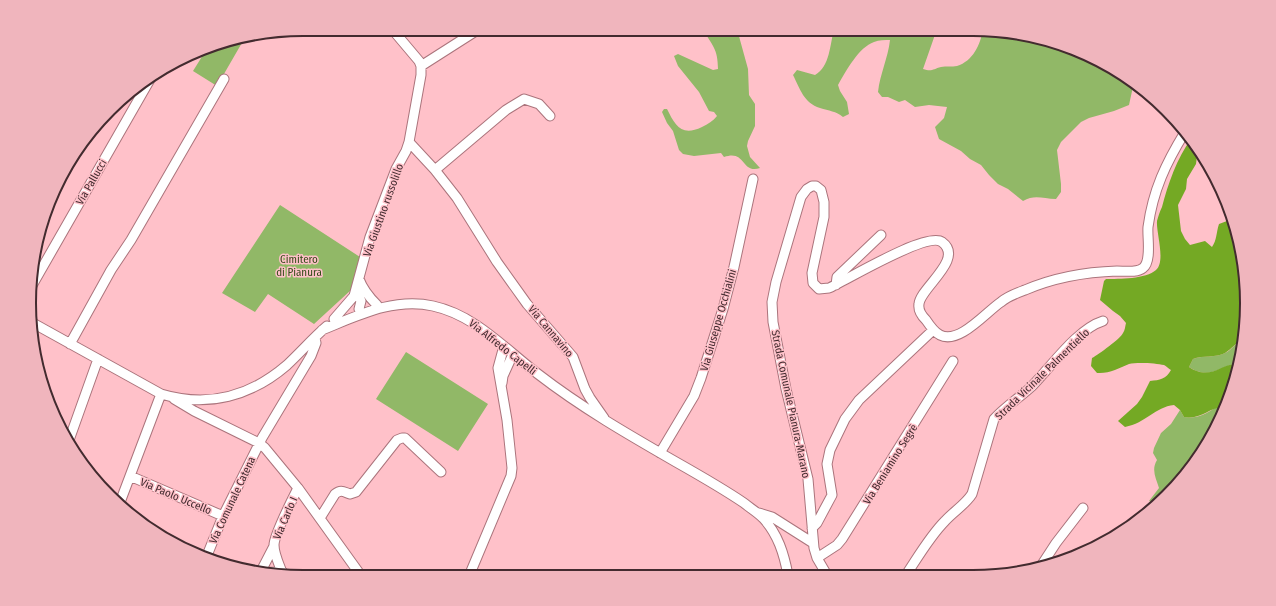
<svg xmlns="http://www.w3.org/2000/svg" width="1276" height="606" font-family="'Fira Sans Condensed',sans-serif">
	<style>
		.green { fill: #91b867 }
		.forest { fill: #74a924 }
		.lines { fill: none; stroke-linecap: round; stroke-linejoin: round }
		.minor-casing { stroke: #ab747c; stroke-width: 11 }
		.minor { stroke: #fff; stroke-width: 9 }
		.labels { text-anchor: middle; stroke-width: 3; stroke-linejoin: round; paint-order: stroke }
		.street-label { font-size: 11px; fill: #432b2f; stroke: #ffc1c9 }
		.park-label { font-size: 11px; fill: #334917; stroke: #ffc1c9 }
		.rim { fill: none; stroke: #432b2f; stroke-width: 2 }
	</style>
	<rect width="100%" height="100%" fill="#ffc1c9"/>
	<path class="green" d="M703,29H737L748,69L749,95L755,104V126L748,141L747,146L750,157L760,168C741,174 746,149 724,157L721,153L694,156L683,154L679,150L673,131L667,123L662,112L664,109H667C675,125 681,137 702,127C708,124 713,121 717,116L714,112L709,111L699,92L678,66L674,56L678,54L713,70L718,69C718,48 712,46 703,29Z
		M834,29H937L923,69C932,72 933,69 941,67C946,66 952,67 957,66C973,61 980,45 983,30L1026,34L1078,50L1125,75L1134,82L1129,105L1114,111L1089,118L1081,122L1061,142L1057,150L1061,184V192L1056,199C1043,199 1035,194 1023,201L1008,189L998,184L989,175L981,165L970,159L961,151L939,139L935,127L944,118L947,107L929,105L915,107L905,100L899,102L888,97H882L878,92C880,74 888,58 890,40C885,40 879,40 874,42C859,47 846,71 838,85L840,91L847,102L849,114L843,117C836,111 829,111 820,108C804,103 800,89 793,75L797,70L815,75C830,67 830,44 834,29Z
		M240,39L243,41L217,86L193,71L208,47L215,44Z
		M280,205L360,257L351,290L314,324L268,294L255,312L222,293Z
		M1243,339L1242,356L1239,366C1223,360 1214,383 1189,367L1193,359C1204,355 1216,358 1225,353C1232,350 1236,342 1243,339Z
		M406,352L488,404L458,451L376,399Z
		M1216,407L1226,408L1195,462L1191,466L1190,470L1157,503L1149,501L1159,488C1156,478 1151,470 1157,460L1153,453L1154,448L1161,433L1171,424L1180,410L1184,417C1197,419 1206,414 1216,407Z"/>
	<path class="forest" d="M1191,139L1198,148L1196,164L1187,179L1186,189L1178,205L1181,231L1185,239L1190,245L1205,241L1212,247C1217,240 1216,233 1219,224L1227,221H1233L1240,244L1237,251L1243,262L1247,303L1243,339C1236,342 1232,349 1225,353C1216,358 1203,355 1193,359L1189,367C1213,383 1223,359 1239,366L1226,408C1210,405 1204,420 1184,417L1180,410L1174,405C1155,407 1146,423 1125,427L1118,421L1137,404L1142,397L1150,381C1160,380 1166,379 1171,370C1169,369 1166,366 1164,365C1156,363 1136,362 1129,364C1119,368 1109,374 1097,373L1091,366L1092,358C1099,354 1120,339 1123,333C1125,330 1125,327 1126,323L1120,316L1113,311L1100,300L1104,281L1106,279C1119,279 1146,279 1156,270C1166,261 1156,233 1157,221C1158,217 1160,211 1162,207C1168,184 1177,158 1191,139Z"/>
	<g class="lines">
		<g class="minor-casing">
			<path id="minor" d="M421,66L479,29
				M409,142L435,170L457,198L497,262L527,304L573,357L585,389L590,398L604,418
				M435,170L506,110L524,99L539,104L550,116
				M359,279C363,290 369,297 377,305
				M836,285L837,277L881,235
				M30,289L152,76
				M356,291L361,301L359,309
				M334,319L354,296L370,237L396,169L406,151L409,142L421,75V66L419,61L392,29
				M31,322L161,394C208,408 251,396 287,365C301,352 313,338 327,326
				M322,330C357,316 394,297 433,306C475,315 505,349 538,374C582,408 629,435 676,462C699,475 722,488 744,503C750,508 757,512 763,518C778,534 784,554 788,575
				M70,344L111,270L131,240L224,79
				M502,383L503,376L513,354
				M174,399L194,411L259,443L265,448L298,488L362,577
				M68,443L98,359
				M660,453L694,396L701,378L723,309L734,267L753,179
				M130,476L223,516
				M119,505L161,394
				M759,513L772,517L813,543
				M320,518L335,494C341,489 344,492 350,494L356,492L397,440L402,438H405L441,472
				M812,528L817,523L832,495L827,464L830,450L845,419L859,400L931,332
				M206,558L223,516L262,438L311,356L316,343L315,338
				M817,558L837,545L842,539L953,361
				M1041,566L1056,543L1083,508
				M260,573L274,546
				M264,573L282,571
				M283,575C280,566 274,555 274,545C274,535 292,500 298,488
				M827,575L817,558L814,548L808,479L786,389L773,322L772,302L776,282L801,197L807,189L812,186H816L821,190L824,202V217L812,273L813,283L819,289L829,288C847,280 927,231 942,242C965,259 920,288 919,304C918,310 922,316 926,320C930,326 934,332 940,335C959,345 986,312 1001,302C1008,296 1017,293 1025,290C1053,278 1086,272 1117,271C1125,271 1137,273 1143,268C1152,261 1147,237 1148,227C1153,190 1166,163 1185,132
				M906,575C918,557 930,536 945,521C954,511 965,505 972,494L994,419C1005,407 1019,398 1031,387C1051,367 1077,329 1103,321
				M469,576L511,476L512,468L507,420L498,368L504,346"/>
		</g>
		<use href="#minor" class="minor"/>
	</g>
	<g class="labels">
		<g class="street-label">
			<text transform="translate(91 182) rotate(-60)" y="4">Via Pallucci</text>
			<text transform="translate(383 210) rotate(-70)" y="4">Via Giustino russolillo</text>
			<text transform="translate(718 320) rotate(-74)" y="4">Via Giuseppe Occhialini</text>
			<text transform="translate(551 331) rotate(50)" y="4">Via Cannavino</text>
			<text transform="translate(503 347) rotate(38)" y="4">Via Alfredo Capelli</text>
			<text transform="translate(1042 374) rotate(-44)" y="4">Strada Vicinale Palmentiello</text>
			<text transform="translate(791 404) rotate(78)" y="4">Strada Comunale Pianura-Marano</text>
			<text transform="translate(890 464) rotate(-58)" y="4">Via Beniamino Segrè</text>
			<text transform="translate(176 496) rotate(23)" y="4">Via Paolo Uccello</text>
			<text transform="translate(232 500) rotate(-65)" y="4">Via Comunale Catena</text>
			<text transform="translate(285 518) rotate(-67)" y="4">Via Carlo I</text>
		</g>
		<g class="park-label">
			<text x="299" y="263">Cimitero<tspan x="299" dy="13">di Pianura</tspan></text>
		</g>
	</g>
	<path d="M0 0H1276V606H0ZM303 36H973A267 267 0 0 1 1240 303V303A267 267 0 0 1 973 570H303A267 267 0 0 1 36 303V303A267 267 0 0 1 303 36Z" fill="#f0b5bd" fill-rule="evenodd"/>
	<path class="rim" d="M303 36H973A267 267 0 0 1 1240 303V303A267 267 0 0 1 973 570H303A267 267 0 0 1 36 303V303A267 267 0 0 1 303 36Z"/>
</svg>
